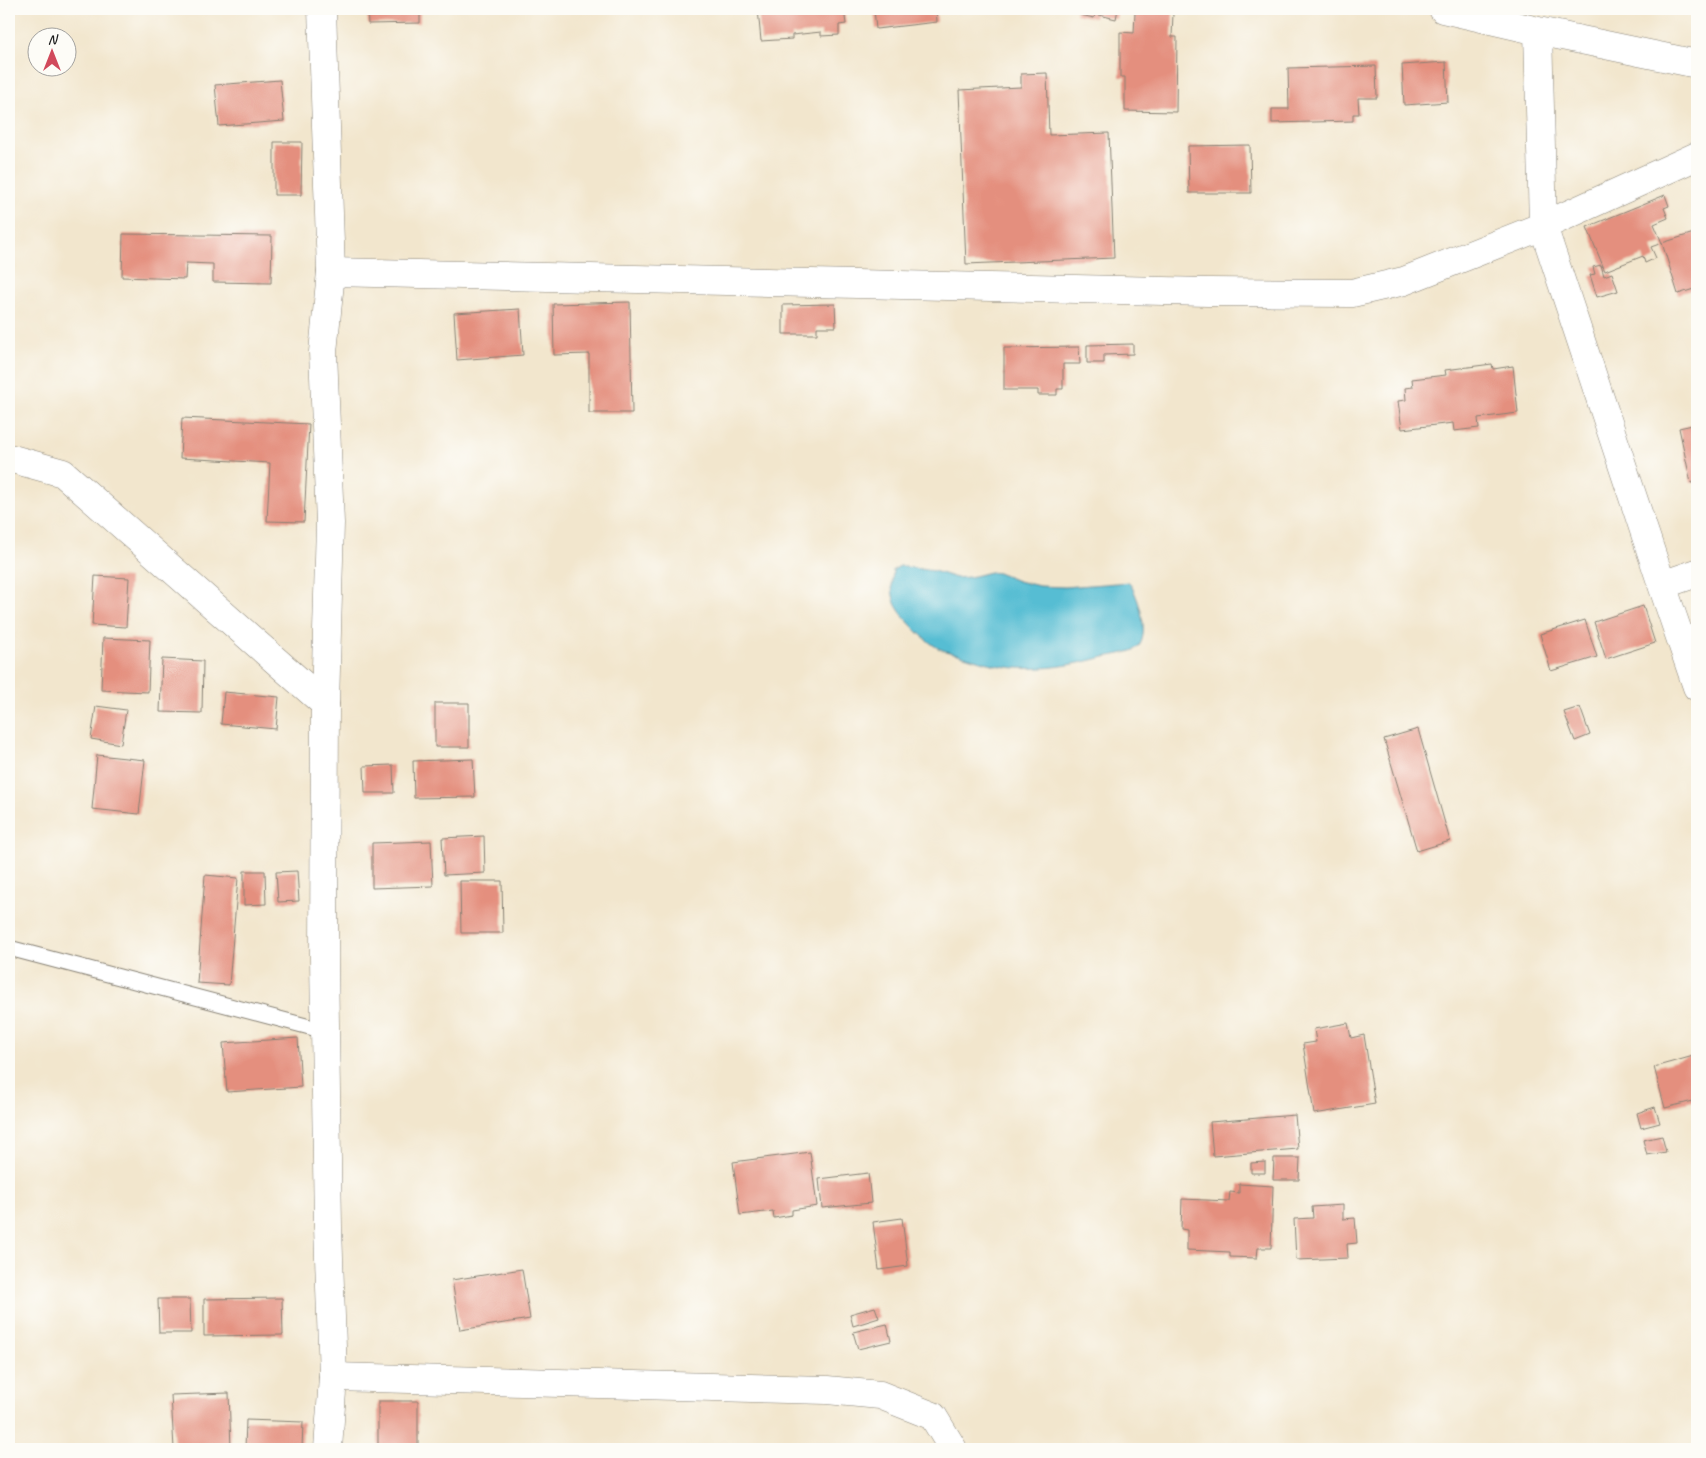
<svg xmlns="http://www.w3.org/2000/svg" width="1706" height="1458" font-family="Caveat,sans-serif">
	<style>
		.water { fill: #56bdd3; stroke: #396c78 }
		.building { fill: #e48f7e }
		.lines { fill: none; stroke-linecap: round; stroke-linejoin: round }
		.lane-casing { stroke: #878174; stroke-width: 17 }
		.street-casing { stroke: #878174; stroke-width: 29 }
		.secondary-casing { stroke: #878174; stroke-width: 29 }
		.lane { stroke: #fff; stroke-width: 15 }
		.street { stroke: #fff; stroke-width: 28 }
		.secondary { stroke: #fff; stroke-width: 28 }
	</style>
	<rect width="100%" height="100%" fill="#fdfcf7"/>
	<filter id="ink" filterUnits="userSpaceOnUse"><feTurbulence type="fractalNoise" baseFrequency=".02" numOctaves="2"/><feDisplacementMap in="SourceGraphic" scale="10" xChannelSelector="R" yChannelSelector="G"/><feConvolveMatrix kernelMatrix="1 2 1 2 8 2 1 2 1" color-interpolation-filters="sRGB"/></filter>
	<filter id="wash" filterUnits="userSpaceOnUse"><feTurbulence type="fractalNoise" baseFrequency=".0096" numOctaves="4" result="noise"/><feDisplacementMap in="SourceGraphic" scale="20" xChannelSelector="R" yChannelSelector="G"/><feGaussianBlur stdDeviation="1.12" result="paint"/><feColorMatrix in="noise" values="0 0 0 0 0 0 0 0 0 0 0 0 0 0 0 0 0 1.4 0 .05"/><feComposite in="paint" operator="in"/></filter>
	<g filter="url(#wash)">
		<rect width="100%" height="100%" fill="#f2e6cd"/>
		<path class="water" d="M900,566L934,571L956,578L970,577L990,572L998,573L1018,581L1039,586L1065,587L1129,582C1138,595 1152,637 1136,649C1130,653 1108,656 1100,658C1073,665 1045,670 1017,668C998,667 977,660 958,654C952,653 945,651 940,649C927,643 901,617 895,603C891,592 892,581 893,570Z"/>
		<g id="blocks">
			<path class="building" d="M367,9H420V23L368,24Z
				M758,9H844L846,24L839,25V35L821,36V32L792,35V39L761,41Z
				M874,9H936L937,22L876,29Z
				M1077,9H1118L1116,19L1095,14L1094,18L1076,14Z
				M1135,12L1173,13L1172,37H1177L1176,112L1125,111V77H1120V32L1134,33Z
				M1446,62L1448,102L1404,105L1402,65Z
				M1376,66L1377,98H1358L1359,114H1353V121L1272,123V109H1289L1288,68Z
				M1047,73L1049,135L1109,133L1114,258L966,264L959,90L1021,87V74Z
				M280,80L284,121L219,126L215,85Z
				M274,142H302L301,195H274Z
				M1250,145L1251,193H1189L1188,146Z
				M1665,195L1669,206L1664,208L1668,218L1654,224L1662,243L1651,247L1656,258L1645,263L1643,256L1605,271L1587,227Z
				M1697,232V288L1678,294L1662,243Z
				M123,234L272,236L271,283L213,282V264L186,263L185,279L122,277Z
				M1601,265L1604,276L1612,273L1618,291L1597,297L1590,275L1595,274L1593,267Z
				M630,302L632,413H589V354L554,355L553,304Z
				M835,304L836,327H817V334H783V305Z
				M520,309L523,355L457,360L454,313Z
				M1133,344V354L1104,355V363H1087V345Z
				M1079,347L1080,364H1063V389H1057V395H1038V390H1004V348Z
				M1492,364L1493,369L1513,366L1518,413L1478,418L1479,428L1454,431L1453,423L1402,429L1398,401L1406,400L1405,388L1413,387L1412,379L1446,375L1445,370Z
				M182,418L309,424L304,522L267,521L270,463L180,458Z
				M1697,424V482L1691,483L1679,428Z
				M95,576L129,578L126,627L92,625Z
				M1643,606L1655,643L1606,659L1594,622Z
				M1585,620L1597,657L1551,671L1540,634Z
				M103,638L150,640L148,692L101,690Z
				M162,659L203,661L202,713L160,712Z
				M224,692L279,697L276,729L221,724Z
				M435,703H469V747H435Z
				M96,706L126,710L121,744L91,739Z
				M1580,707L1590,735L1575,741L1564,712Z
				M1418,729L1450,841L1417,851L1384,739Z
				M97,755L145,760L139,814L92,809Z
				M473,759L475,797L414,798L413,761Z
				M393,765L394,793H365L364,766Z
				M484,836L485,873L444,875L442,838Z
				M431,841L433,886L372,888V843Z
				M244,871H265L266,904L244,905Z
				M297,871L299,901L278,902L276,872Z
				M205,875L238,878L229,985L197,983Z
				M460,881H502L503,933H461Z
				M1348,1023L1351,1038L1364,1035L1375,1104L1314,1114L1303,1044L1316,1042L1314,1029Z
				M298,1038L301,1087L227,1092L223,1043Z
				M1697,1055V1100L1665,1108L1654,1067Z
				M1655,1107L1660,1123L1641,1128L1637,1113Z
				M1295,1115L1298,1149L1213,1156L1210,1122Z
				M1662,1136L1666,1152L1647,1155L1643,1140Z
				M810,1152L817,1206L792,1210V1215L774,1218L773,1211L740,1215L733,1162Z
				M1274,1158H1300L1299,1180H1273Z
				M1265,1162V1173H1251V1163Z
				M868,1173L871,1203L822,1208L819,1179Z
				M1239,1184L1273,1186L1271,1248H1258L1257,1258L1230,1257V1252L1187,1250V1230L1181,1229L1182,1199L1229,1201L1230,1192L1239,1193Z
				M1343,1205V1219L1355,1218L1357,1243L1347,1244L1348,1258L1296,1260L1294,1219L1313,1218L1312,1207Z
				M902,1218L908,1266L879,1270L873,1222Z
				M522,1269L530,1319L460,1330L452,1280Z
				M282,1298L283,1335L204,1336V1299Z
				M158,1299H190L191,1333H159Z
				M875,1307L879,1318L853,1326L850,1314Z
				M887,1324L891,1341L858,1349L853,1332Z
				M229,1393L231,1449H174L171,1395Z
				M378,1401H418V1449H378Z
				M246,1420L303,1422L302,1449H245Z"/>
		</g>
	</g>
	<g filter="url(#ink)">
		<use href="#blocks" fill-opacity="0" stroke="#878174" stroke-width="1"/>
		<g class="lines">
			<g class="lane-casing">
				<path id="lane" d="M9,948L325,1031"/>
			</g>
			<g class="street-casing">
				<path id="street" d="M1443,9L1538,31L1697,64
					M1538,31L1543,226L1662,585L1697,687
					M331,272L1208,292L1352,293L1404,281L1543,226L1697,156
					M9,458L63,473L325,704
					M1662,585L1697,573
					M333,1377L827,1390L880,1395L933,1416L953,1449"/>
			</g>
			<g class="secondary-casing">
				<path id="secondary" d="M322,9L331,272L323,352L330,523L325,704L324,958L328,1227L333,1377L328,1449"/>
			</g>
			<use href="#lane" class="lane"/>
			<use href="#street" class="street"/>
			<use href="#secondary" class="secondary"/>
		</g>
	</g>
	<rect width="1706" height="1458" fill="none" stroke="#fdfcf7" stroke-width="30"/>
	<g transform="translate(52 52)"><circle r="24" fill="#fdfcf7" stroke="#a3a29f"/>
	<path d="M0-4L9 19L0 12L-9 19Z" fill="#d1495b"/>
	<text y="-8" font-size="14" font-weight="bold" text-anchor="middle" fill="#1c1c1c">N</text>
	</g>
</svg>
